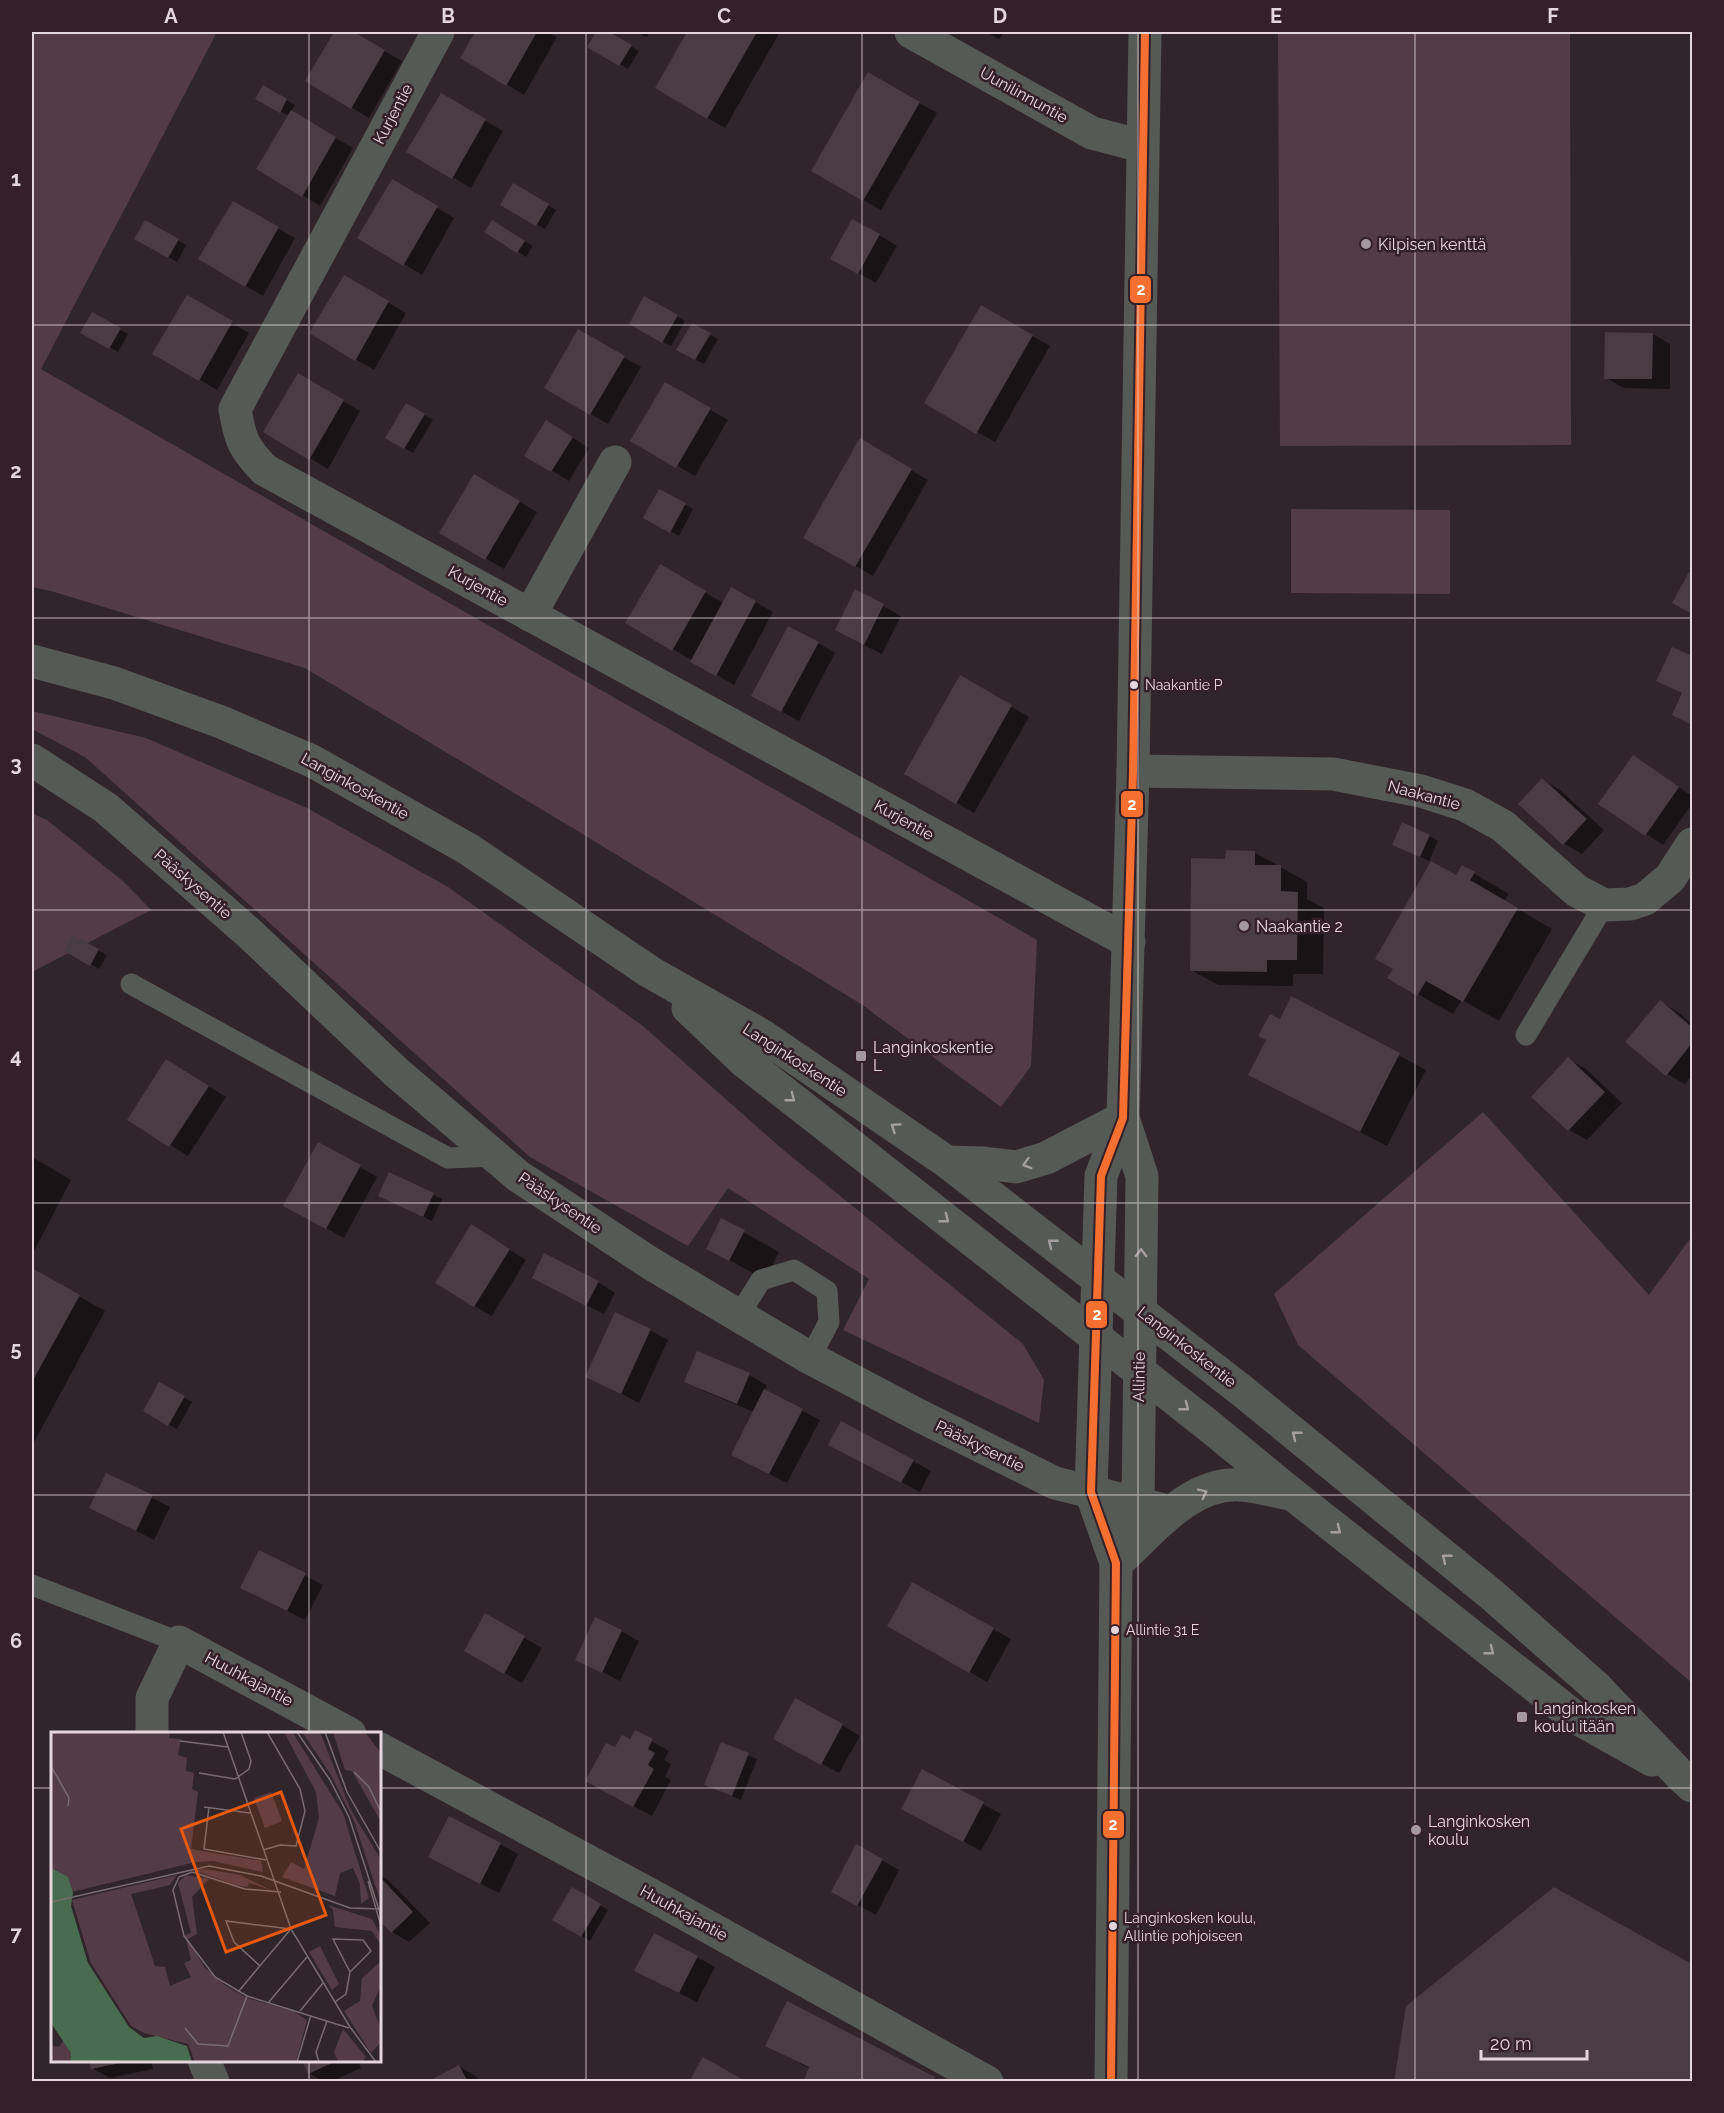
<svg xmlns="http://www.w3.org/2000/svg" width="1724" height="2113" font-family="Raleway,sans-serif">
	<style>
		.green { fill: #543c47 }
		.shadow { fill: #0007 }
		.building { fill: #493c42 }
		.lines { fill: none; stroke-linecap: round; stroke-linejoin: round }
		.service { stroke: #565a56; stroke-width: 21 }
		.minor { stroke: #565a56; stroke-width: 33 }
		.tertiary { stroke: #565a56; stroke-width: 33 }
		.bus-1-casing { stroke: #35202a; stroke-width: 12 }
		.bus-1 { stroke: #f46f30; stroke-width: 8 }
		.oneway { stroke: #a49ea0 }
		.grid { fill: none; stroke: #e4d6dc; stroke-width: 1.5; stroke-opacity: 0.55 }
		.poi-dot { fill: #a5989e; stroke: #35202a; stroke-width: 2 }
		.bus-dot { fill: #e4d6dc; stroke: #35202a; stroke-width: 2 }
		.labels { text-anchor: middle; dominant-baseline: central; stroke-width: 5; stroke-linejoin: round; paint-order: stroke }
		.bus-label { font-size: 14px; fill: #e4d6dc; stroke: #35202a; text-anchor: start }
		.street-label { font-size: 16px; fill: #e4d6dc; stroke: #35202a }
		.poi-label { font-size: 16px; fill: #e4d6dc; stroke: #35202a; text-anchor: start }
		.inset-road { fill: none; stroke: #786c71; stroke-width: 1.5 }
		.view { fill: #e8590c; fill-opacity: 0.15; stroke: #e8590c; stroke-width: 3 }
		.inset-edge { fill: none; stroke: #e4d6dc; stroke-width: 3 }
		.line-badge { stroke: #35202a; stroke-width: 2 }
		.badge-label { font-size: 16px; text-anchor: middle; font-weight: bold; fill: #fff }
		.neatline { fill: none; stroke: #e4d6dc; stroke-width: 2 }
		.grid-label { font-size: 20px; text-anchor: middle; font-weight: bold; fill: #e4d6dc }
	</style>
	<rect width="100%" height="100%" fill="#30252a"/>
	<!-- green -->
	<g class="green">
		<polygon points="32,32 217,32 41,369 1037,940 1031,1066 1001,1107 861,1004 576,830 305,668 51,591 32,587"/>
		<polygon points="1278,32 1570,32 1571,445 1280,446"/>
		<polygon points="1291,509 1450,510 1450,594 1291,593"/>
		<polygon points="32,711 146,738 307,808 448,887 643,1026 781,1148 1023,1344 1044,1380 1039,1423 843,1330 869,1279 728,1188 688,1246 530,1157 85,757 32,729"/>
		<polygon points="32,813 47,820 124,882 151,910 32,972"/>
		<polygon points="1483,1112 1649,1295 1692,1236 1692,1683 1298,1345 1274,1294"/>
	</g>
	<!-- shadow -->
	<g class="shadow">
		<polygon points="336,32 351,32 402,61 369,118 307,81"/>
		<polygon points="477,32 547,32 557,37 524,95 462,57"/>
		<polygon points="598,32 607,32 639,51 628,69 589,46"/>
		<polygon points="635,32 649,32 647,37"/>
		<polygon points="689,32 780,32 725,128 657,88"/>
		<polygon points="985,32 1004,32 999,39"/>
		<polygon points="868,74 937,113 881,210 813,171"/>
		<polygon points="264,87 295,105 291,112 353,148 320,206 258,168 289,116 257,99"/>
		<polygon points="441,95 503,131 471,188 408,151"/>
		<polygon points="393,181 454,218 422,275 359,237"/>
		<polygon points="513,185 556,210 545,229 502,204"/>
		<polygon points="233,203 295,238 263,296 200,259"/>
		<polygon points="145,222 186,245 177,262 136,239"/>
		<polygon points="493,222 533,246 526,257 518,252"/>
		<polygon points="879,235 897,246 876,283 849,268"/>
		<polygon points="344,277 406,313 374,370 311,333"/>
		<polygon points="187,297 249,333 217,390 154,353"/>
		<polygon points="645,298 685,321 671,346 631,324"/>
		<polygon points="981,307 1050,346 995,442 926,403"/>
		<polygon points="92,314 128,334 118,352 82,333"/>
		<polygon points="692,325 718,339 704,364 678,350"/>
		<polygon points="579,331 641,367 608,424 546,388"/>
		<polygon points="1653,334 1670,344 1670,389 1624,388 1606,378"/>
		<polygon points="299,375 360,411 328,469 265,431"/>
		<polygon points="666,384 728,420 695,476 632,440"/>
		<polygon points="407,405 433,420 413,453 387,437"/>
		<polygon points="564,432 589,448 569,481 526,455"/>
		<polygon points="860,441 928,480 873,576 805,537"/>
		<polygon points="475,476 537,512 504,569 441,533"/>
		<polygon points="659,491 693,509 679,536 645,517"/>
		<polygon points="661,567 725,604 732,589 773,612 734,685 627,622"/>
		<polygon points="1690,574 1692,575 1692,613 1674,603"/>
		<polygon points="856,591 901,616 882,654 854,640"/>
		<polygon points="818,643 835,653 799,721 771,706"/>
		<polygon points="1673,648 1692,658 1692,725 1674,715 1683,694 1658,680"/>
		<polygon points="961,677 1029,717 974,813 906,773"/>
		<polygon points="1634,757 1692,796 1692,804 1663,845 1601,804"/>
		<polygon points="1543,780 1560,790 1604,830 1582,854 1564,844 1520,804"/>
		<polygon points="1430,836 1438,841 1429,861 1394,845"/>
		<polygon points="1254,852 1307,882 1307,899 1324,908 1323,974 1293,974 1293,986 1218,985 1191,970 1227,860"/>
		<polygon points="1463,867 1509,894 1504,901 1552,929 1499,1021 1462,1000 1453,1014 1389,978"/>
		<polygon points="73,937 107,955 99,969 66,950"/>
		<polygon points="1292,998 1426,1070 1387,1146 1277,1089 1280,1021"/>
		<polygon points="1660,1002 1678,1012 1692,1024 1692,1075 1685,1084 1667,1074"/>
		<polygon points="1568,1059 1586,1069 1622,1103 1587,1140 1569,1130 1533,1097"/>
		<polygon points="184,1071 226,1097 188,1156 129,1119"/>
		<polygon points="32,1157 71,1180 33,1253 32,1252"/>
		<polygon points="360,1167 377,1177 344,1238 303,1215"/>
		<polygon points="390,1174 442,1199 432,1221 388,1200"/>
		<polygon points="722,1220 779,1252 765,1280 708,1248"/>
		<polygon points="489,1237 526,1260 492,1316 474,1306"/>
		<polygon points="32,1270 105,1311 32,1446"/>
		<polygon points="598,1282 615,1293 604,1314 551,1288"/>
		<polygon points="650,1330 668,1340 639,1403 587,1376"/>
		<polygon points="698,1353 749,1375 767,1385 764,1391 820,1420 787,1483 750,1464 754,1412 704,1391 686,1381"/>
		<polygon points="160,1384 192,1402 177,1429 145,1411"/>
		<polygon points="848,1454 913,1461 931,1471 920,1492"/>
		<polygon points="107,1475 170,1507 154,1540 91,1508"/>
		<polygon points="259,1552 323,1585 305,1620 260,1597"/>
		<polygon points="912,1584 1011,1639 987,1682 889,1625"/>
		<polygon points="485,1615 542,1648 522,1683 466,1650"/>
		<polygon points="621,1631 639,1641 620,1681 577,1659"/>
		<polygon points="842,1725 860,1736 839,1773 793,1748"/>
		<polygon points="635,1732 669,1751 664,1760 671,1764 665,1777 671,1780 652,1816 605,1791 616,1749 630,1741"/>
		<polygon points="722,1744 757,1759 741,1800 706,1785"/>
		<polygon points="922,1771 1001,1814 981,1851 920,1818"/>
		<polygon points="450,1818 518,1854 499,1893 448,1867"/>
		<polygon points="857,1846 899,1870 876,1915 850,1901"/>
		<polygon points="380,1875 388,1880 430,1923 409,1942 392,1932 380,1919"/>
		<polygon points="572,1889 608,1910 590,1941 554,1920"/>
		<polygon points="1554,1889 1692,1965 1692,2082 1396,2082"/>
		<polygon points="697,1957 715,1967 697,2002 653,1980"/>
		<polygon points="788,2003 939,2082 805,2082 810,2069 767,2045"/>
		<polygon points="90,2060 151,2060 153,2069 110,2078 92,2068"/>
		<polygon points="304,2060 358,2060 361,2068 330,2082 324,2082 309,2073"/>
		<polygon points="459,2066 477,2077 479,2082 430,2082"/>
	</g>
	<!-- building -->
	<g class="building">
		<polygon points="334,32 354,32 385,50 351,109 305,81"/>
		<polygon points="475,32 537,32 506,86 460,58"/>
		<polygon points="596,32 609,32 632,45 619,66 587,47"/>
		<polygon points="687,32 757,32 707,119 655,88"/>
		<polygon points="868,72 920,102 863,201 811,171"/>
		<polygon points="263,85 287,99 280,113 255,99"/>
		<polygon points="441,93 486,119 452,179 406,152"/>
		<polygon points="291,110 336,137 302,197 256,169"/>
		<polygon points="392,179 438,206 403,266 357,238"/>
		<polygon points="513,183 549,204 536,226 500,205"/>
		<polygon points="233,201 279,227 245,287 198,259"/>
		<polygon points="852,219 880,234 858,274 830,259"/>
		<polygon points="145,220 179,239 168,258 134,239"/>
		<polygon points="492,220 525,241 517,253 484,232"/>
		<polygon points="344,275 389,301 355,361 309,333"/>
		<polygon points="187,295 233,321 199,381 152,354"/>
		<polygon points="644,296 678,315 662,343 629,324"/>
		<polygon points="981,305 1033,335 976,434 924,403"/>
		<polygon points="92,312 121,328 109,349 80,333"/>
		<polygon points="692,323 711,333 695,360 676,350"/>
		<polygon points="578,329 625,356 590,415 544,388"/>
		<polygon points="1605,332 1653,333 1652,379 1604,379"/>
		<polygon points="298,373 344,400 309,460 263,432"/>
		<polygon points="665,382 711,408 676,468 630,441"/>
		<polygon points="406,403 425,414 404,449 385,438"/>
		<polygon points="546,420 573,437 551,472 524,456"/>
		<polygon points="860,438 912,469 855,567 803,538"/>
		<polygon points="474,474 520,501 485,560 439,533"/>
		<polygon points="659,489 686,503 670,533 643,518"/>
		<polygon points="660,564 706,591 672,651 625,623"/>
		<polygon points="1689,572 1692,573 1692,614 1672,603"/>
		<polygon points="731,587 756,601 716,676 690,662"/>
		<polygon points="855,589 884,604 864,645 835,630"/>
		<polygon points="788,626 819,642 781,712 751,696"/>
		<polygon points="1672,647 1692,656 1692,725 1672,715 1682,693 1656,681"/>
		<polygon points="960,675 1012,705 956,804 904,774"/>
		<polygon points="1633,755 1679,787 1645,836 1598,804"/>
		<polygon points="1542,778 1587,819 1563,845 1518,804"/>
		<polygon points="1402,822 1430,835 1420,857 1392,845"/>
		<polygon points="1226,850 1255,851 1255,865 1281,865 1281,891 1298,892 1297,960 1267,960 1267,972 1190,971 1191,858 1225,859"/>
		<polygon points="1431,861 1456,875 1462,865 1475,872 1470,880 1518,908 1463,1002 1426,981 1417,996 1387,978 1393,969 1375,959"/>
		<polygon points="72,935 99,949 90,966 64,951"/>
		<polygon points="1291,996 1400,1053 1360,1132 1248,1075 1266,1040 1258,1036 1270,1014 1280,1019"/>
		<polygon points="1660,1000 1692,1027 1692,1043 1666,1076 1625,1042"/>
		<polygon points="1568,1057 1605,1092 1568,1131 1531,1097"/>
		<polygon points="166,1059 209,1086 169,1147 127,1120"/>
		<polygon points="318,1142 361,1165 326,1229 283,1206"/>
		<polygon points="389,1172 434,1193 423,1217 378,1196"/>
		<polygon points="721,1218 745,1230 729,1261 706,1249"/>
		<polygon points="471,1224 510,1249 474,1307 435,1283"/>
		<polygon points="544,1253 599,1281 586,1306 532,1278"/>
		<polygon points="32,1268 80,1295 32,1382"/>
		<polygon points="615,1312 651,1329 621,1394 585,1377"/>
		<polygon points="697,1351 750,1373 737,1404 684,1382"/>
		<polygon points="159,1382 185,1396 168,1426 143,1411"/>
		<polygon points="764,1389 803,1409 769,1474 731,1455"/>
		<polygon points="841,1421 914,1460 901,1483 828,1445"/>
		<polygon points="106,1473 153,1495 136,1531 89,1508"/>
		<polygon points="259,1550 306,1573 287,1611 240,1588"/>
		<polygon points="912,1582 994,1628 969,1673 887,1626"/>
		<polygon points="485,1613 525,1636 504,1674 464,1651"/>
		<polygon points="595,1617 622,1630 602,1673 575,1660"/>
		<polygon points="795,1698 843,1724 821,1765 773,1739"/>
		<polygon points="635,1730 653,1739 648,1749 655,1753 648,1765 654,1769 633,1807 585,1781 606,1743 615,1747 622,1735 630,1739"/>
		<polygon points="721,1742 749,1753 732,1796 704,1785"/>
		<polygon points="922,1769 984,1802 963,1842 901,1809"/>
		<polygon points="449,1816 501,1843 480,1884 428,1857"/>
		<polygon points="856,1844 883,1859 857,1906 831,1892"/>
		<polygon points="380,1877 413,1912 391,1933 380,1921"/>
		<polygon points="572,1887 601,1904 581,1937 552,1920"/>
		<polygon points="1554,1887 1692,1964 1692,2082 1394,2082 1406,2006"/>
		<polygon points="654,1933 698,1956 679,1993 634,1971"/>
		<polygon points="787,2001 935,2077 933,2082 803,2082 809,2067 765,2046"/>
		<polygon points="703,2057 747,2082 689,2082"/>
		<polygon points="89,2060 125,2060 125,2062 91,2069"/>
		<polygon points="302,2060 339,2060 308,2074"/>
		<polygon points="459,2065 468,2082 427,2082"/>
	</g>
	<g class="lines">
		<!-- service -->
		<g class="service">
			<polyline points="131,984 448,1158 496,1156"/>
			<polyline points="1526,1035 1604,905"/>
			<polyline points="739,1315 761,1280 794,1270 827,1291 829,1322 810,1358"/>
			<polyline points="32,1585 179,1642"/>
		</g>
		<!-- minor -->
		<g class="minor">
			<path d="M438,32L235,409C240,439 243,448 265,470L1129,942"/>
			<polyline points="911,32 1092,133 1142,146"/>
			<polyline points="530,615 615,462"/>
			<polyline points="32,760 106,808 249,933 396,1072 518,1176 650,1263 810,1358 920,1416 1055,1483 1164,1510"/>
			<polyline points="1133,771 1333,774 1421,791 1465,805 1503,826 1577,891 1604,905 1630,904 1645,899 1670,878 1692,844"/>
			<polyline points="152,1734 152,1698 179,1642 350,1734"/>
			<polyline points="380,1749 662,1901 987,2082"/>
			<polyline points="204,2060 213,2082"/>
		</g>
		<!-- tertiary -->
		<g class="tertiary">
			<polyline points="32,661 114,683 221,722 312,761 468,849 650,972 763,1036 947,1162 1241,1390 1492,1595 1594,1685 1682,1777 1692,1786"/>
			<polyline points="688,1008 745,1062 1209,1426 1292,1494 1572,1715 1652,1760"/>
			<polyline points="947,1162 984,1163 1016,1167 1046,1158 1123,1118"/>
			<path d="M1120,1560C1153,1530 1190,1482 1240,1485C1257,1486 1274,1491 1291,1494"/>
			<polyline points="1116,1563 1138,1503 1142,1176 1123,1118"/>
			<polyline points="1111,2082 1116,1563 1091,1492 1101,1176 1123,1118 1133,771 1145,32"/>
		</g>
		<defs>
			<polyline id="bus-1" points="1111,2082 1116,1563 1091,1492 1101,1176 1123,1118 1133,771 1145,32"/>
		</defs>
		<!-- bus-1 casing -->
		<use href="#bus-1" class="bus-1-casing"/>
		<!-- bus-1 -->
		<use href="#bus-1" class="bus-1"/>
	</g>
	<!-- one-way arrows -->
	<defs><path id="oneway-chevron" d="M-2-3.5L2.5 0L-2 3.5" fill="none" stroke-width="1.6" stroke-linecap="round" stroke-linejoin="round" transform="scale(1.5)"/></defs>
	<g class="oneway">
		<use href="#oneway-chevron" transform="translate(791 1098) rotate(38)"/>
		<use href="#oneway-chevron" transform="translate(895 1127) rotate(-146)"/>
		<use href="#oneway-chevron" transform="translate(1027 1164) rotate(164)"/>
		<use href="#oneway-chevron" transform="translate(945 1219) rotate(38)"/>
		<use href="#oneway-chevron" transform="translate(1052 1243) rotate(-142)"/>
		<use href="#oneway-chevron" transform="translate(1141 1253) rotate(-89)"/>
		<use href="#oneway-chevron" transform="translate(1185 1407) rotate(38)"/>
		<use href="#oneway-chevron" transform="translate(1296 1435) rotate(-141)"/>
		<use href="#oneway-chevron" transform="translate(1203 1493) rotate(-26)"/>
		<use href="#oneway-chevron" transform="translate(1337 1530) rotate(38)"/>
		<use href="#oneway-chevron" transform="translate(1446 1558) rotate(-141)"/>
		<use href="#oneway-chevron" transform="translate(1490 1651) rotate(38)"/>
	</g>
	<!-- grid -->
	<path class="grid" d="M309,32V1734M586,32V2082M862,32V2082M1138,32V2082M1415,32V2082M32,325H1692M32,618H1692M32,910H1692M32,1203H1692M32,1495H1692M32,1788H52M380,1788H1692M309,2060V2082"/>
	<!-- markers -->
	<g class="poi-dot">
		<circle cx="1366" cy="244" r="6"/>
		<circle cx="1244" cy="926" r="6"/>
		<rect x="855" y="1050" width="12" height="12" rx="3"/>
		<rect x="1516" y="1711" width="12" height="12" rx="3"/>
		<circle cx="1416" cy="1830" r="6"/>
	</g>
	<g class="bus-dot">
		<circle cx="1134" cy="685" r="5"/>
		<circle cx="1115" cy="1630" r="5"/>
		<circle cx="1113" cy="1926" r="5"/>
	</g>
	<g class="labels">
		<!-- bus labels -->
		<g class="bus-label">
			<text x="1145" y="685">Naakantie P</text>
			<text x="1126" y="1630">Allintie 31 E</text>
			<text x="1124" y="1918">Langinkosken koulu,<tspan x="1124" dy="18">Allintie pohjoiseen</tspan></text>
		</g>
		<!-- street labels -->
		<g class="street-label">
			<text transform="translate(1024 95) rotate(29)">Uunilinnuntie</text>
			<text transform="translate(393 114) rotate(-62)">Kurjentie</text>
			<text transform="translate(478 586) rotate(29)">Kurjentie</text>
			<text transform="translate(355 786) rotate(29)">Langinkoskentie</text>
			<text transform="translate(1424 795) rotate(15)">Naakantie</text>
			<text transform="translate(904 820) rotate(29)">Kurjentie</text>
			<text transform="translate(193 884) rotate(41)">Pääskysentie</text>
			<text transform="translate(795 1060) rotate(33)">Langinkoskentie</text>
			<text transform="translate(560 1203) rotate(34)">Pääskysentie</text>
			<text transform="translate(1187 1347) rotate(38)">Langinkoskentie</text>
			<text transform="translate(1139 1377) rotate(-89)">Allintie</text>
			<text transform="translate(980 1446) rotate(26)">Pääskysentie</text>
			<text transform="translate(249 1679) rotate(28)">Huuhkajantie</text>
			<text transform="translate(684 1913) rotate(29)">Huuhkajantie</text>
		</g>
		<!-- poi labels -->
		<g class="poi-label">
			<text x="1378" y="244">Kilpisen kenttä</text>
			<text x="1256" y="926">Naakantie 2</text>
			<text x="873" y="1047">Langinkoskentie<tspan x="873" dy="18">L</tspan></text>
			<text x="1534" y="1708">Langinkosken<tspan x="1534" dy="18">koulu itään</tspan></text>
			<text x="1428" y="1821">Langinkosken<tspan x="1428" dy="18">koulu</tspan></text>
		</g>
	</g>
	<!-- overview -->
	<g transform="translate(51 1732)">
		<rect width="330" height="330" fill="#30252a"/>
		<path d="M0,0H119L118,6L130,7L127,23L136,26L135,39L143,41L141,57L147,60L140,117L210,129L212,140L162,129L145,130L0,165ZM233,0L242,1L292,81L318,166L310,172L309,152L302,136L289,141L284,164L231,145L240,130L253,137L268,86L265,60ZM251,0H269L300,78L330,128V171L303,89L280,43ZM282,0H314L330,21V90L301,39L294,38ZM220,60L231,89L214,96L203,66ZM154,137L189,143L220,158L198,151L196,155L185,153L142,138ZM126,143L119,153L80,162L104,234L114,235L119,254L140,245L133,231L140,228L134,203L140,201L127,151L135,143L158,147L141,165L146,202L137,207L153,235L175,254L196,266L242,279L256,288L245,330H144L137,312L93,301L80,294L40,231L21,168ZM277,173L321,187L330,204V254L321,274L330,297V310L320,321L293,279L309,269L311,246L329,230V212L321,199L284,195L282,178ZM269,214L288,252L281,258L258,220ZM292,297L315,325L311,330H287L283,320ZM12,309L20,321L19,330H0V313L8,315Z" fill="#543c47"/>
		<path d="M0,136L17,145L22,161L20,174L37,231L78,295L93,306L106,304L136,314L141,330H19L20,321L0,291Z" fill="#496b4f"/>
		<path class="inset-road" d="M172,0L240,197L299,295L325,330M246,0L279,48L298,85L330,184M274,0L296,60L330,120M129,9L177,15M0,34L18,66L17,74M303,40L318,55L330,80M148,41L184,47L198,37L200,29L190,0M153,75L199,81M158,75L153,117L215,128M212,118L229,113L245,114L254,79L249,57L216,0M317,149L330,194M230,160L194,157L141,140L128,145L122,158L133,204L164,245L196,264L298,296M0,170L158,134L210,144L299,176L330,177M209,234L183,210L175,189L240,197M187,260L239,198M284,270L295,262L299,240L282,207L312,208L320,219L299,240M217,271L256,225M249,279L272,251M134,296L147,312L177,314L196,264M246,330L260,283M268,330L265,320L276,289"/>
		<path class="view" d="M230,60L275,183L175,220L130,97Z"/>
		<rect width="330" height="330" class="inset-edge"/>
	</g>
	<g class="line-badge">
		<rect x="1129" y="275" width="23" height="29" rx="6" fill="#f46f30"/>
		<rect x="1120" y="790" width="24" height="28" rx="6" fill="#f46f30"/>
		<rect x="1085" y="1300" width="23" height="29" rx="6" fill="#f46f30"/>
		<rect x="1102" y="1810" width="23" height="29" rx="6" fill="#f46f30"/>
	</g>
	<g class="badge-label">
		<text x="1141" y="295">2</text>
		<text x="1132" y="810">2</text>
		<text x="1097" y="1320">2</text>
		<text x="1113" y="1830">2</text>
	</g>
	<!-- border -->
	<rect width="1724" height="2113" fill="none" stroke="#35202a" stroke-width="66"/>
	<!-- scale -->
	<path d="M1481 2050v9h106v-9" fill="none" stroke="#e4d6dc" stroke-width="3"/>
	<text x="1490" y="2050" font-size="18" fill="#e4d6dc" stroke="#35202a" stroke-width="4.5" paint-order="stroke">20 m</text>
	<rect x="33" y="33" width="1658" height="2047" class="neatline"/>
	<g class="grid-label">
		<text x="171" y="23">A</text>
		<text x="448" y="23">B</text>
		<text x="724" y="23">C</text>
		<text x="1000" y="23">D</text>
		<text x="1276" y="23">E</text>
		<text x="1553" y="23">F</text>
		<text x="16" y="186">1</text>
		<text x="16" y="478">2</text>
		<text x="16" y="771">3</text>
		<text x="16" y="1063">4</text>
		<text x="16" y="1356">5</text>
		<text x="16" y="1648">6</text>
		<text x="16" y="1941">7</text>
	</g>
</svg>
